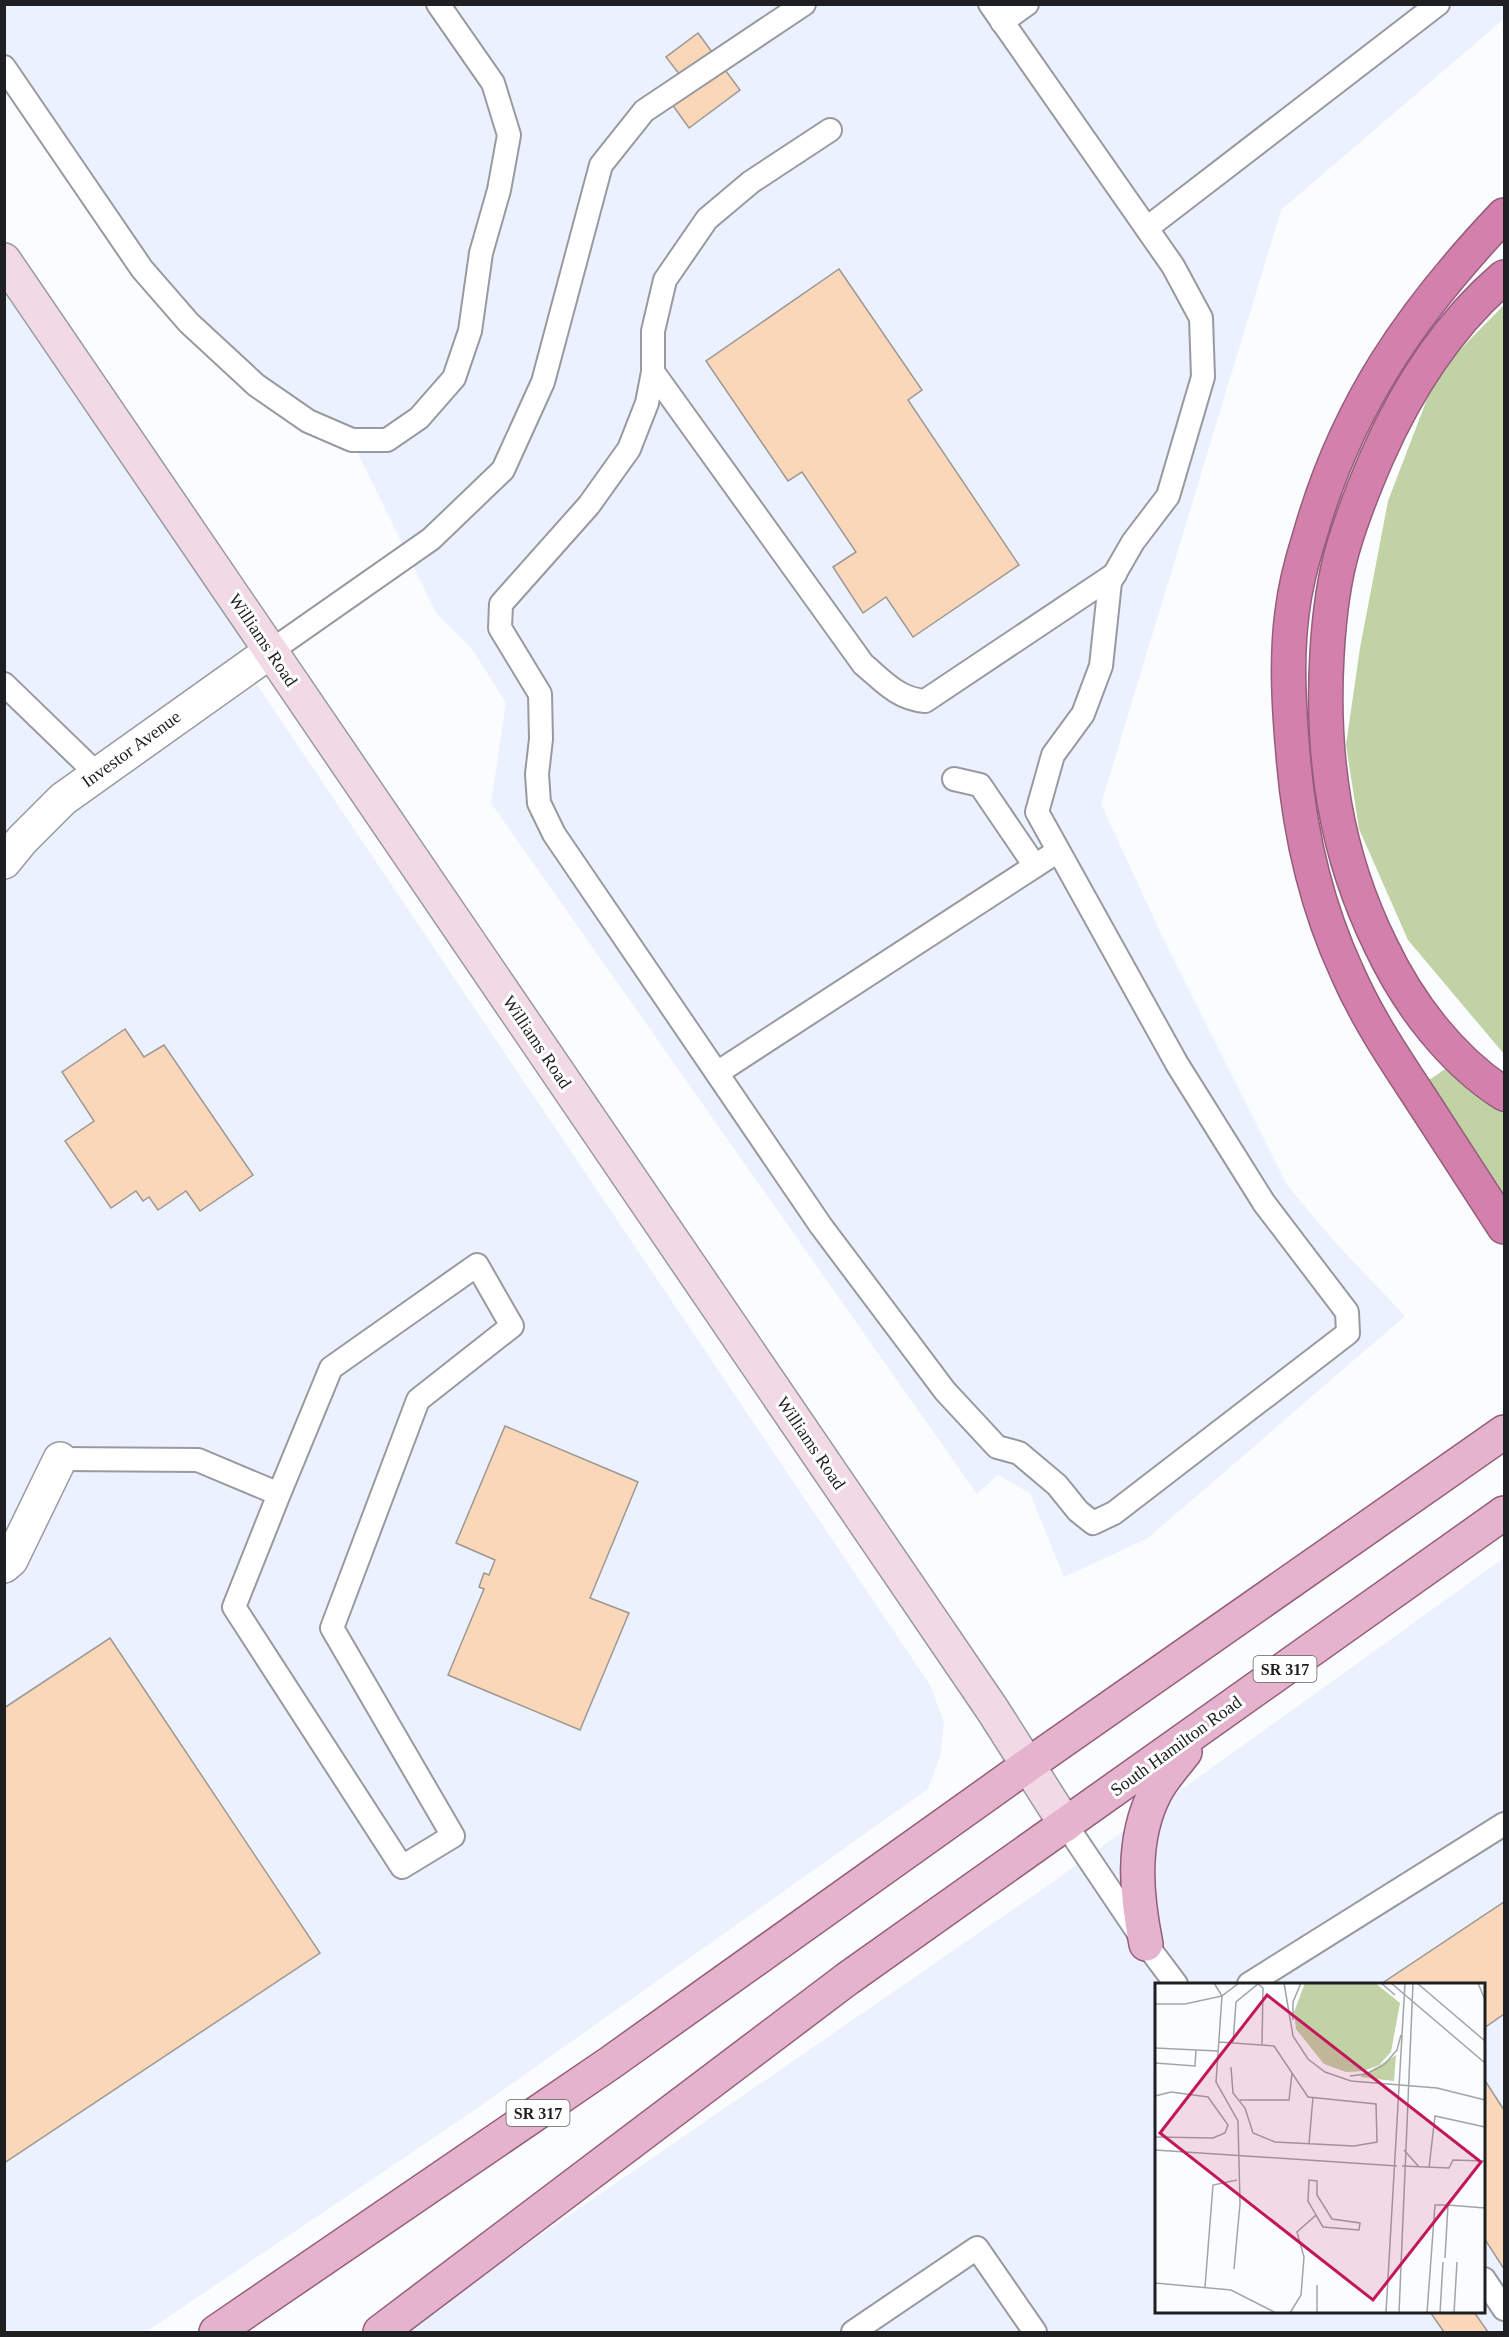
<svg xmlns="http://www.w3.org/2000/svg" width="1509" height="2337" font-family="'Times New Roman',serif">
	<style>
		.built { fill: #ebf1fe; fill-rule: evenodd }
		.green { fill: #c1d2a4 }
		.building { fill: #fad7b8; stroke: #9d9894; stroke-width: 1.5 }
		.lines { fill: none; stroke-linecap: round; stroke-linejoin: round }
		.service-casing { stroke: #989aa0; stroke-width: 26 }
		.minor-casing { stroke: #989aa0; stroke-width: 36 }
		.secondary-casing { stroke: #989aa0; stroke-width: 36 }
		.primary-casing { stroke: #945e7b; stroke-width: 36 }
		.motorway-casing { stroke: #945e7b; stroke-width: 36 }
		.service { stroke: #fff; stroke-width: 22 }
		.minor { stroke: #fff; stroke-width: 33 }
		.secondary { stroke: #f2d9e6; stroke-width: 33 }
		.primary { stroke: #e5b3cd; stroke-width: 33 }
		.motorway { stroke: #d480ac; stroke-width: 33 }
		.labels { text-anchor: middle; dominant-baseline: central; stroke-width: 6; stroke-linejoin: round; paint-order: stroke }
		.shield { fill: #fff; stroke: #626264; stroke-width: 1.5 }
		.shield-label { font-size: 16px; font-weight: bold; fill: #1e1f21 }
		.street-label { font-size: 18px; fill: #1e1f21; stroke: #fff }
		.inset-road { fill: none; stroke: #a2a4a6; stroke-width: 1.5 }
		.view { fill: #c2185b; fill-opacity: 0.15; stroke: #c2185b; stroke-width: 3 }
		.inset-edge { fill: none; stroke: #1e1f21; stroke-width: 3 }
	</style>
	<rect width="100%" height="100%" fill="#fafcfe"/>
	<!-- built -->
	<g class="built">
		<polygon points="4,5 1504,5 1504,19 1281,210 1101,804 1163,938 1287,1185 1332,1239 1405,1316 1148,1538 1064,1577 1030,1493 998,1475 977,1494 491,803 506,703 472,649 436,613 352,441 189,323 5,67"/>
		<polygon points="4,259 271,651 249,673 930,1685 944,1722 941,1753 928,1789 479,2107 146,2332 5,2332"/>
		<path d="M1504,1558V2332H400L1050,1884ZM1156,1984H1484V2312H1156Z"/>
	</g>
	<!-- green -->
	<g class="green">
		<polygon points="1504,305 1504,1054 1408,940 1359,829 1346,745 1360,648 1388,501 1437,373"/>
		<polygon points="1447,1068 1504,1112 1504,1196 1426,1082"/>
	</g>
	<!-- building -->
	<g class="building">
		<polygon points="698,33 740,90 689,128 661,89 680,75 666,57"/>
		<polygon points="839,269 922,390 908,400 1019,565 913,637 886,597 863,613 833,567 856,552 802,472 788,481 706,361"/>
		<polygon points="125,1029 144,1057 164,1045 253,1175 200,1211 186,1191 158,1210 149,1197 143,1201 136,1191 111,1208 65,1141 94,1121 62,1072"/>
		<polygon points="505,1426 638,1482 590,1598 629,1613 580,1730 448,1675 484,1589 479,1587 484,1573 489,1575 495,1560 456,1543"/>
		<polygon points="110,1638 320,1953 4,2163 4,1708"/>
		<polygon points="1504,1902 1504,2014 1484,2028 1484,1984 1381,1984"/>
		<polygon points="1484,2079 1504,2110 1504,2269 1484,2238"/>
		<polygon points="1430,2312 1474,2312 1488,2332 1444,2332"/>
	</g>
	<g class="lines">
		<defs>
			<g id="service">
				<polyline points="1002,22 1027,4"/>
				<polyline points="4,67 142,269 189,323 256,385 308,421 352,440 387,440 419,418 454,378 470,331 481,253 499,190 509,135 493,83 438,4"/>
				<polyline points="830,130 751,182 707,219 665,280 653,331 653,372 647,403 629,449 589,505 501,604 500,628 540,694 541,739 537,774 539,803 554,834 821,1226 945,1391 997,1447 1019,1453 1057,1485 1078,1511 1093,1523 1114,1513 1348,1333 1347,1312 1264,1203 1177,1064 1037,812 1053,755 1083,714 1101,666 1110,582 1133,542 1168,496 1203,377 1201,318 1173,266 990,4"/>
				<polyline points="1147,228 1438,4"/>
				<path d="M653,372L863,664C883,681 898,699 925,701L1115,574"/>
				<polyline points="271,651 431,539 503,470 543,382 601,165 644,111 804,4"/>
				<polyline points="4,684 96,773"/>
				<polyline points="954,779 980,785 1035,866"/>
				<polyline points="717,1073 1058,851"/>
				<polyline points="60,1459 198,1460 279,1494 331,1368 477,1265 512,1326 418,1400 332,1628 453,1836 402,1867 234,1607 279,1494"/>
				<polyline points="1066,1825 1146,1944 1176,1984"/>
				<polyline points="1249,1984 1504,1824"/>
				<polyline points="1484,2279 1504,2309"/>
				<polyline points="853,2332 977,2248 1035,2332"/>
			</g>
			<g id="minor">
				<polyline points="4,862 22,840 63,799 271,651"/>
				<polyline points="4,1566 11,1560 60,1459"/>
			</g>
			<polyline id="secondary" points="4,260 992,1709 1066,1825"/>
			<g id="primary">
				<path d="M1146,1944C1136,1895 1131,1840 1155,1793C1162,1779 1175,1765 1185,1752"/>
				<polyline points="216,2332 610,2063 1028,1765 1504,1432"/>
				<polyline points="380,2332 847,1979 1504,1513"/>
			</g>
			<g id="motorway">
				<path d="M1504,215C1412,312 1347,405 1310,535C1302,560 1295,587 1292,613C1286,659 1289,708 1293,754C1299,830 1315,903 1347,972C1367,1018 1394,1058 1421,1099C1449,1142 1477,1185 1504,1227"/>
				<path d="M1504,277C1448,325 1407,389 1377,457C1364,487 1352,517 1343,548C1333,582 1329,619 1327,654C1321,757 1335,853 1381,946C1408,1003 1450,1059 1504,1094"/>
			</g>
		</defs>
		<!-- service casing -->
		<use href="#service" class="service-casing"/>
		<!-- minor casing -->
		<use href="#minor" class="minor-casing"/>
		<!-- secondary casing -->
		<use href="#secondary" class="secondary-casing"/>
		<!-- primary casing -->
		<use href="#primary" class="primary-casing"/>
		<!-- motorway casing -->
		<use href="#motorway" class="motorway-casing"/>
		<!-- service -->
		<use href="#service" class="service"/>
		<!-- minor -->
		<use href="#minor" class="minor"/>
		<!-- secondary -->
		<use href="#secondary" class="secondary"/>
		<!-- primary -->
		<use href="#primary" class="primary"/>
		<!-- motorway -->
		<use href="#motorway" class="motorway"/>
	</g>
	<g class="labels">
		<!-- shield labels -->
		<g class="shield">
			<rect x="1253.5" y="1656" width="63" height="26" rx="4.5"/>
			<rect x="506.5" y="2100" width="63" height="26" rx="4.5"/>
		</g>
		<g class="shield-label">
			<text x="1285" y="1669">SR 317</text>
			<text x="538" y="2113">SR 317</text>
		</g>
		<!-- street labels -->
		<g class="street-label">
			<text transform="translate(263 640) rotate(56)">Williams Road</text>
			<text transform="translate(131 749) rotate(-36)">Investor Avenue</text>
			<text transform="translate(537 1042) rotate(56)">Williams Road</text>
			<text transform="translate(811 1443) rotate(56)">Williams Road</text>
			<text transform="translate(1176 1746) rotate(-36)">South Hamilton Road</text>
		</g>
	</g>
	<!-- overview -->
	<g transform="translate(1155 1983)">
		<rect width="330" height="330" fill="#fafcfe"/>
		<path d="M150,0H220L245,20L236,69L224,82L209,88L191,89L169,81L141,46L139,29ZM241,72L239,98L205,94Z" fill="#c1d2a4"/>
		<path class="inset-road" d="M129,0L138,53L153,76L170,89L196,98L282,105L330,117M226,0L240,12M236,0L330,80M262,0L330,58M323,0L330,17M0,21H30L67,13L59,0M138,37V19L146,0M64,59L119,63L153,114L221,121L222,159L199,163L120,159L98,150L90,125L78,110L76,84M78,60L81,19L103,1L108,5L107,62M0,65L63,68M0,80L40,83L41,67M195,93L211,91L229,82L242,67L246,52M0,113L16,109L53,114L73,142L70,150L58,155L0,154M85,117H134L137,90M154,161L158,114M0,167L242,183M249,167L264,184M247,183L294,185L298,177L330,178M274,185L280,133L330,144M293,222L330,225M79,286L85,221L83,138L61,99L67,13L84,0M0,300L76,307L121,330M162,302V330M50,304L58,202L82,197M135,330L146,312L149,274L142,249L161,232L153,218L154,197L162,198V212L177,236L205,240L204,247L168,244L161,232M231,330L250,0M244,330L258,0M272,330L280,222H293L290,275M285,330L288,279M299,330L302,279"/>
		<path class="view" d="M112,12L326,179L218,317L5,150Z"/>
		<rect width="330" height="330" class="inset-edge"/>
	</g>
	<!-- border -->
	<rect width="1509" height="2337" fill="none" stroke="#1e1f21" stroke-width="12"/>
</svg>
